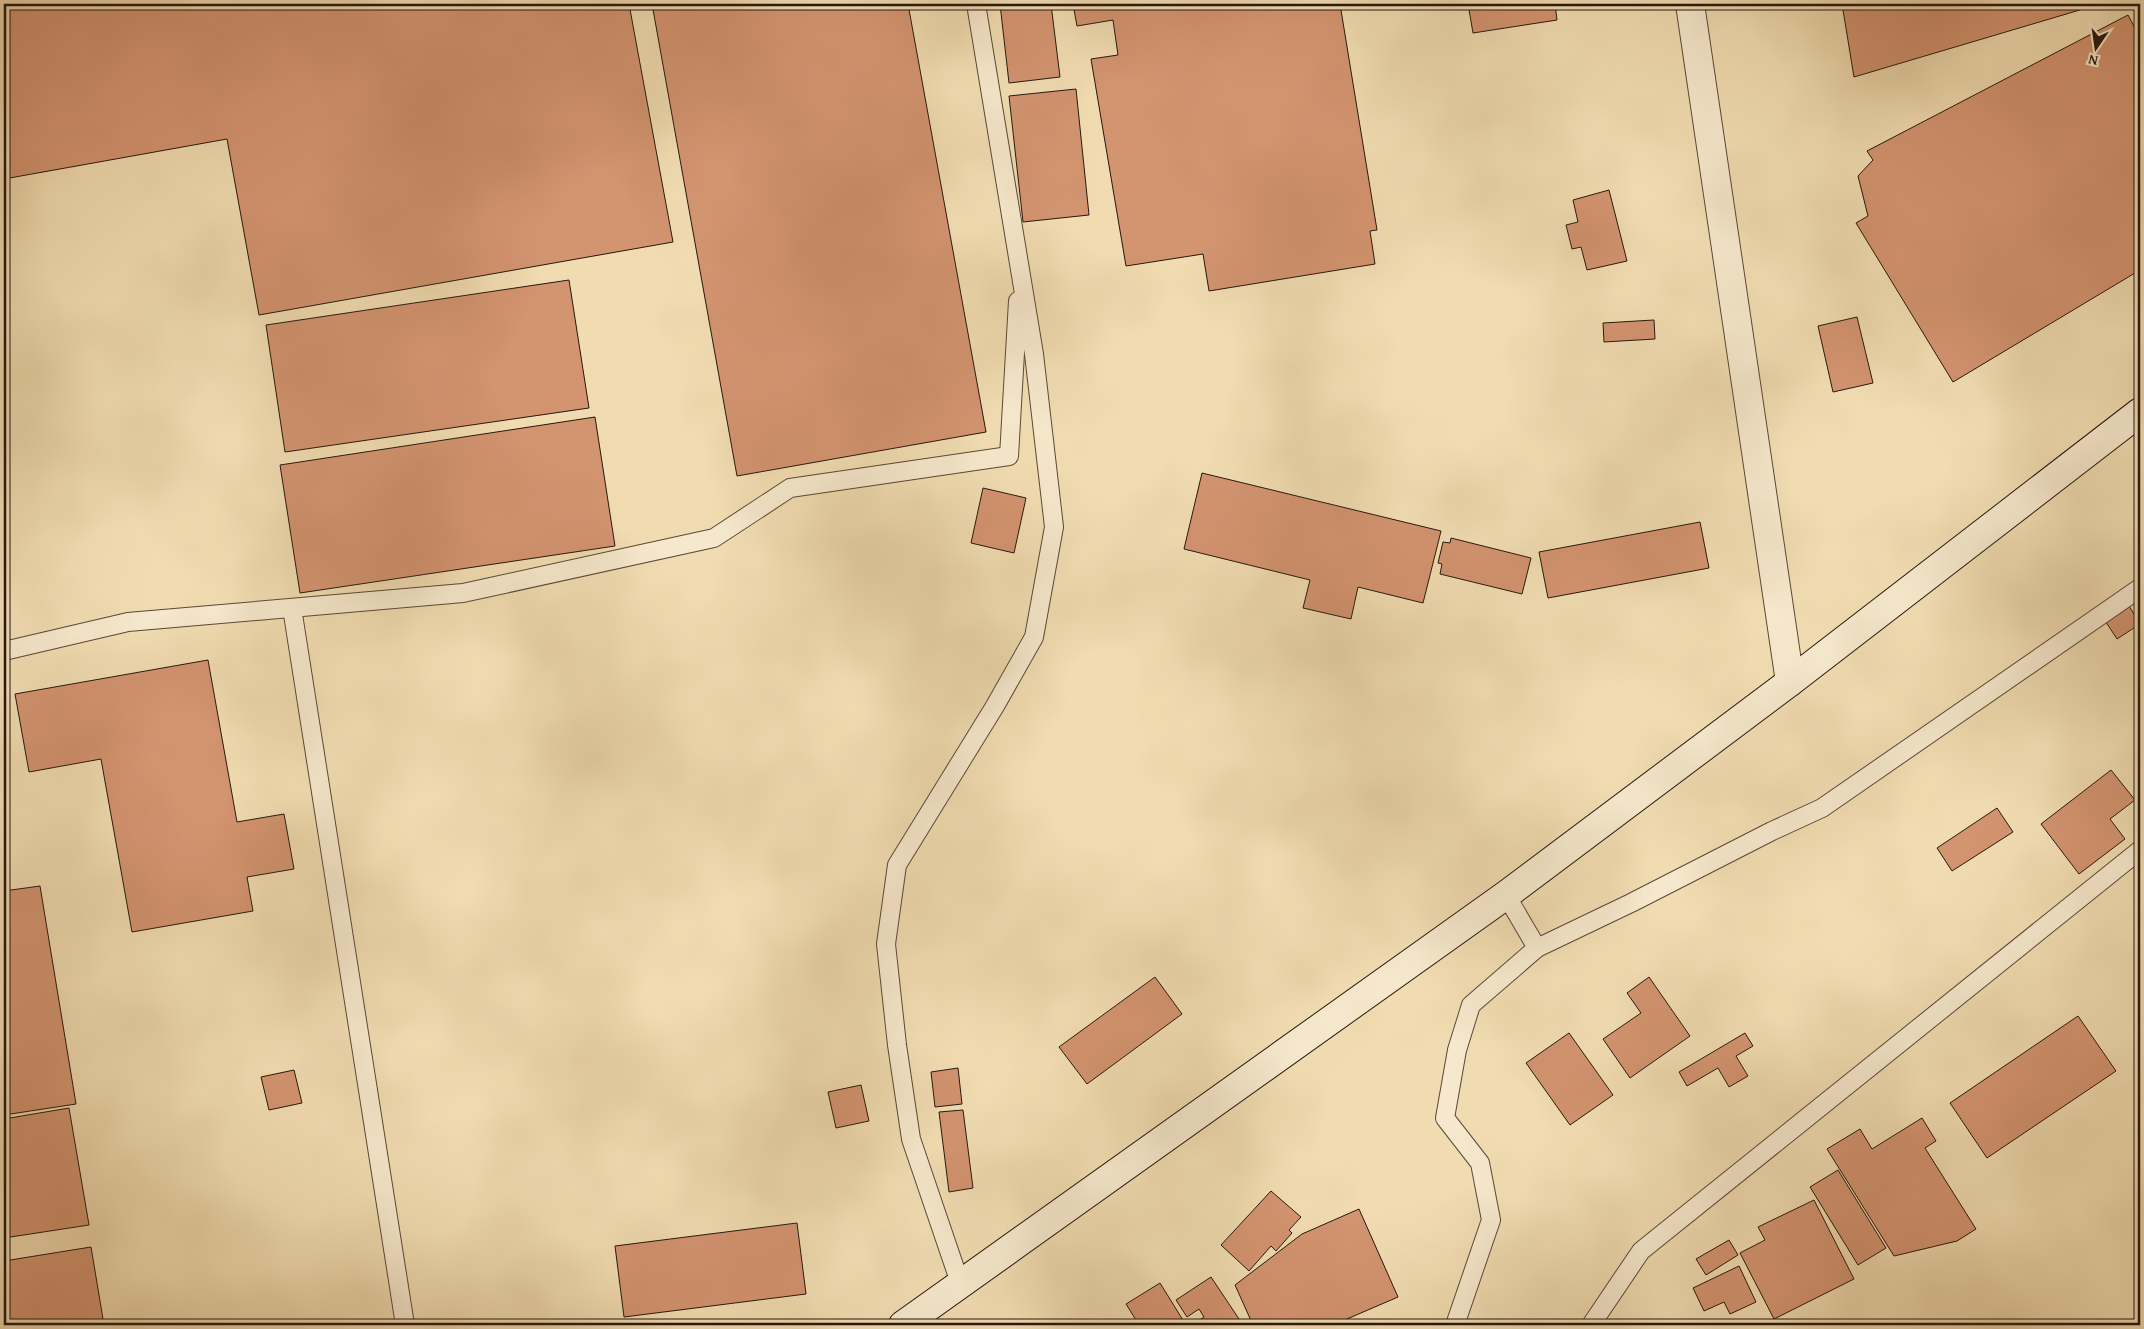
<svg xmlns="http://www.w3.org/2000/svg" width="2144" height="1329" font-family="'Gentium Book Plus',serif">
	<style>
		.building { fill: #d39470; stroke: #27170e }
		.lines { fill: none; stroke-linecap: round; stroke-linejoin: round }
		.lane-casing { stroke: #5a4837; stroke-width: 20 }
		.street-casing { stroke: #5a4837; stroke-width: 30 }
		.secondary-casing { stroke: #27170e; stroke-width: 30 }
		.lane { stroke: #f6e8cc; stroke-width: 18 }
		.street { stroke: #f6e8cc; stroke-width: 28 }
		.secondary { stroke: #f6e8cc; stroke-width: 28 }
	</style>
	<rect width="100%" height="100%" fill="#f1dcb1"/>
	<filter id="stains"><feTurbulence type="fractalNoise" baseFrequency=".004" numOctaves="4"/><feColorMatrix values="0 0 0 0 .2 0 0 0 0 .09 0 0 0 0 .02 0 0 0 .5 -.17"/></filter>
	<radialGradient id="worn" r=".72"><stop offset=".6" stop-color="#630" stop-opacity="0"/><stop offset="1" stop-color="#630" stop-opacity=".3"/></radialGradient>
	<!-- building -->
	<g class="building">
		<polygon points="4,4 629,4 673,242 259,315 227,139 4,179"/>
		<polygon points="652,4 908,4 986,432 737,476"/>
		<polygon points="1000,4 1051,4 1060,77 1009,83"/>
		<polygon points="1073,4 1340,4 1377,230 1370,231 1375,264 1209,291 1203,254 1126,266 1091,59 1118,55 1113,20 1077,26"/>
		<polygon points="1468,4 1555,4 1557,20 1473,33"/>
		<polygon points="1842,4 2100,4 1854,77"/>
		<polygon points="2128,15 2138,34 2140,33 2140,270 1953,382 1856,223 1868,216 1858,176 1873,160 1867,151"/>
		<polygon points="1076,89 1089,215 1023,222 1009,96"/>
		<polygon points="1609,190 1627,261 1587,270 1581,247 1572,249 1566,225 1578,222 1573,200"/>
		<polygon points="569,280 589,408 285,452 266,325"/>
		<polygon points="1857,317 1873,383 1833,392 1818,326"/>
		<polygon points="1654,320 1655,339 1604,342 1603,323"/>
		<polygon points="595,417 615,546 300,593 280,465"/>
		<polygon points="1202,473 1441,531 1423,603 1358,587 1351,619 1303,608 1310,580 1184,549"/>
		<polygon points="983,488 1026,498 1014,553 971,543"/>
		<polygon points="1700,522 1709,568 1548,598 1539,552"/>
		<polygon points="1451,538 1531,558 1522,594 1440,574 1442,564 1438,563 1443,542 1450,543"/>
		<polygon points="2126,601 2140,624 2117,639 2102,616"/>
		<polygon points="208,660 237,822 284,814 294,869 247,877 253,911 132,932 101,759 29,772 15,694"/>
		<polygon points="2111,770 2135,800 2110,819 2125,839 2079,874 2041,824"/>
		<polygon points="1997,808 2013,832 1952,871 1937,848"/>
		<polygon points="40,886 76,1104 4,1115 4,891"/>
		<polygon points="1155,977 1182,1014 1087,1084 1059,1047"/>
		<polygon points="1649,977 1690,1036 1630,1078 1603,1039 1641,1013 1627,993"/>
		<polygon points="2078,1016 2116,1071 1987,1158 1950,1103"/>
		<polygon points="1569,1033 1613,1095 1570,1125 1526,1063"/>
		<polygon points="1745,1033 1753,1046 1736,1056 1748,1076 1729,1087 1718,1068 1687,1086 1679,1072"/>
		<polygon points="958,1068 962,1104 935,1107 931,1072"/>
		<polygon points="294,1070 302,1103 269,1110 261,1077"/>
		<polygon points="861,1085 869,1121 836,1128 828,1092"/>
		<polygon points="69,1108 89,1225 4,1238 4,1119"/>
		<polygon points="963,1110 973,1188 949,1192 939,1112"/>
		<polygon points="1922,1118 1936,1141 1925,1148 1976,1229 1957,1241 1894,1256 1827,1149 1860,1129 1872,1149"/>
		<polygon points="1838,1170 1886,1248 1858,1265 1810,1187"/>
		<polygon points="1271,1191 1301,1217 1289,1230 1292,1233 1276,1251 1271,1246 1249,1271 1221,1245"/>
		<polygon points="1814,1200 1854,1279 1774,1319 1740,1253 1765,1240 1758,1227"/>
		<polygon points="1359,1209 1398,1297 1333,1325 1253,1325 1235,1285 1302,1234"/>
		<polygon points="797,1223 806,1294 624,1317 615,1246"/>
		<polygon points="1729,1240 1738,1255 1706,1275 1696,1259"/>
		<polygon points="91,1247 104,1325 8,1325 4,1301 4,1261"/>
		<polygon points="1739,1266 1756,1302 1730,1314 1724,1302 1704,1311 1693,1288"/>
		<polygon points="1211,1277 1243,1325 1192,1325 1204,1317 1199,1309 1187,1317 1176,1300"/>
		<polygon points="1160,1283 1186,1325 1139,1325 1126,1304"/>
	</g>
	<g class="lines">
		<defs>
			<g id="lane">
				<polyline points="292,608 405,1325"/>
				<polyline points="4,651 128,622 463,593 714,538 790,488 1009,456 1018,301"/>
				<polyline points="1506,895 1537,948"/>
				<polyline points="960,1283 911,1139 897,1045 886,944 897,865 995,706 1034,637 1054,527 1034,354 976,4"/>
				<polyline points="1455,1325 1491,1220 1480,1163 1445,1118 1457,1050 1471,1005 1537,948 1631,903 1772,831 1822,808 2140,588"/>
				<polyline points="1591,1325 1641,1251 2140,850"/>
			</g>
			<polyline id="street" points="1690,4 1790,682"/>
			<polyline id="secondary" points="903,1325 1506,895 1790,682 2140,412"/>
		</defs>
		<!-- lane casing -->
		<use href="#lane" class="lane-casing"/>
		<!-- street casing -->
		<use href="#street" class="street-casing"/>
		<!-- secondary casing -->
		<use href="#secondary" class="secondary-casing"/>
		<!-- lane -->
		<use href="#lane" class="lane"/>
		<!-- street -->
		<use href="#street" class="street"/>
		<!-- secondary -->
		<use href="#secondary" class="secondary"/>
	</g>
	<!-- margin -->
	<rect width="2144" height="1329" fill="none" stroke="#f1dcb1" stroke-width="20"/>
	<rect x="5" y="5" width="2134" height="1319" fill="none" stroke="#27170e" stroke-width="2.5"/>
	<rect x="10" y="10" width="2124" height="1309" fill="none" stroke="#27170e"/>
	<!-- north arrow -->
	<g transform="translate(2096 48) rotate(193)" stroke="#f6e8cc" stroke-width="4" paint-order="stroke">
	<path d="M0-4L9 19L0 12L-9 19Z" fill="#27170e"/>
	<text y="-8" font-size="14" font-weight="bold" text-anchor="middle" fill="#27170e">N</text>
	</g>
	<rect width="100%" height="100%" filter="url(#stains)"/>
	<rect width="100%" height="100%" fill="url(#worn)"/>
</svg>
